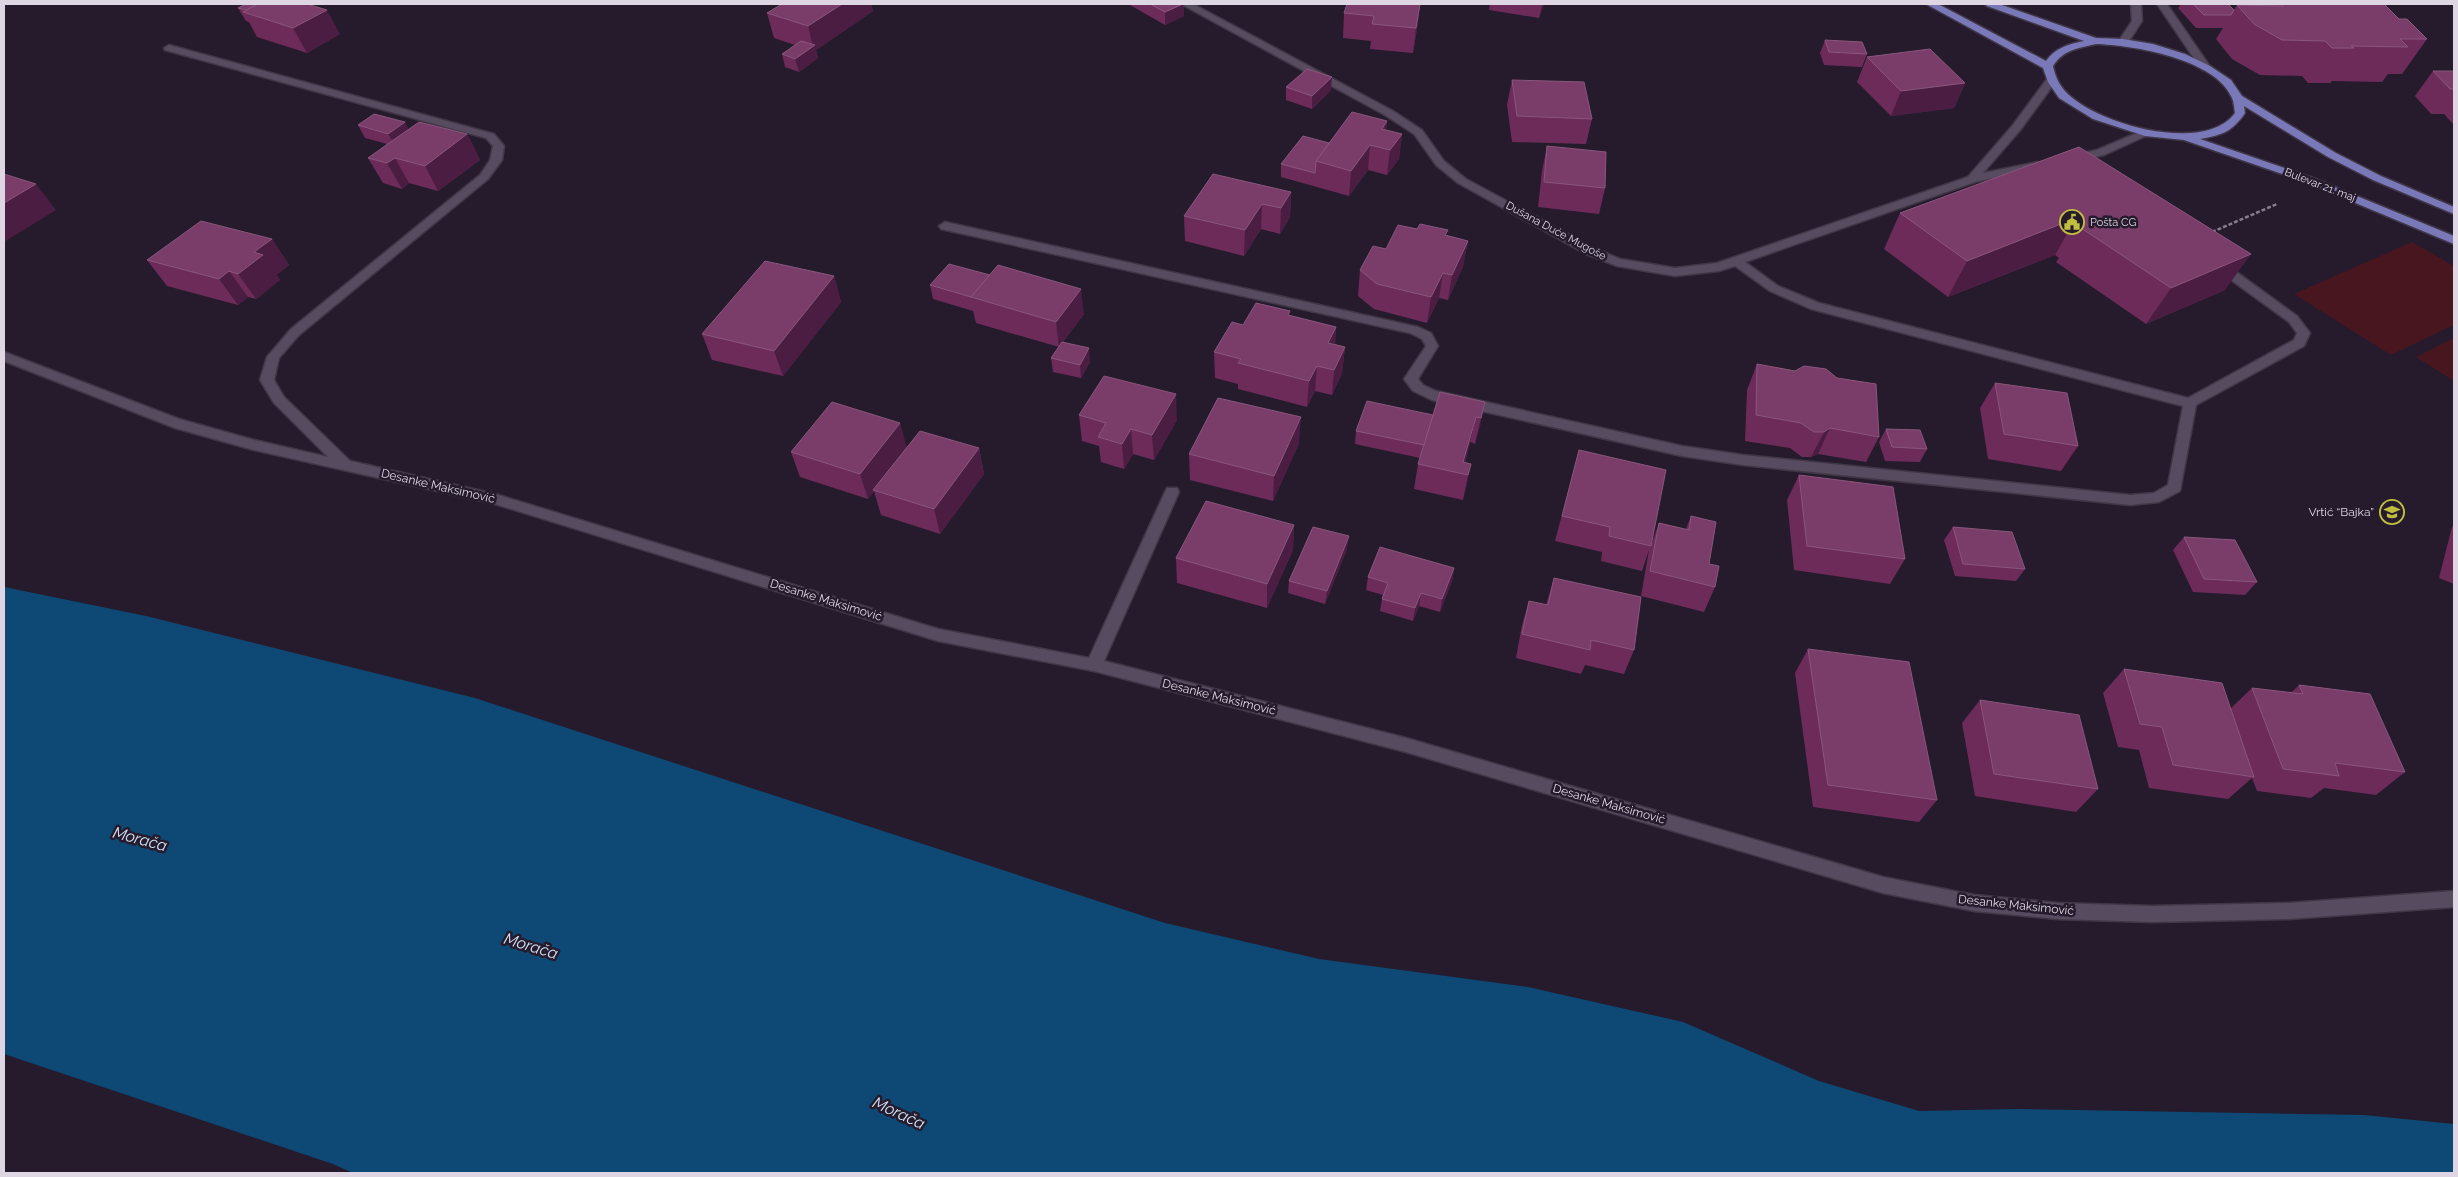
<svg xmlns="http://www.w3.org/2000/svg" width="2458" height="1177" font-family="Raleway,sans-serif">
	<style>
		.green { fill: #48161f }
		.water { fill: #0e4874 }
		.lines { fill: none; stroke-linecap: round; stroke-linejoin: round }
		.minor-casing { stroke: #403746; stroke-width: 3 }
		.major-casing { stroke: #403746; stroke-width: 3 }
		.path { stroke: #857d8c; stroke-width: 2.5; stroke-dasharray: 4 2; stroke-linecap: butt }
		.minor { fill: #574b60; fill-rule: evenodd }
		.major { fill: #7978b9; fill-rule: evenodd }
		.wall { fill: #6d2b5a }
		.shaded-wall { fill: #4b1d42 }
		.building { fill: #7a3d69; stroke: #89567c }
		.labels { text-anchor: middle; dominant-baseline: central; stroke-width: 5; stroke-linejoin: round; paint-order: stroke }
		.far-street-label { font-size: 11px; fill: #ded7e3; stroke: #251b2d }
		.far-poi-label { font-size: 11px; fill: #ded7e3; stroke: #251b2d; text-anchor: start }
		.street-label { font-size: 12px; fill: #ded7e3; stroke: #251b2d }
		.poi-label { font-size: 12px; fill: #ded7e3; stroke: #251b2d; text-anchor: end }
		.near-water-label { font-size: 16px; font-style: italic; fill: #d2e3f4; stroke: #251b2d }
	</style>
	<rect width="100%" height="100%" fill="#251b2d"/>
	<!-- green -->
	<g class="green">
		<polygon points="2412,242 2454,266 2454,325 2391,355 2294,294"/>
		<polygon points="2454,338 2454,381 2416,357"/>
	</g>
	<!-- water -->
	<polygon class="water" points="4,587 146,616 475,698 1165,923 1319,959 1528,987 1683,1022 1819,1081 1919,1111 2016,1109 2364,1115 2454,1124 2454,1173 353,1173 333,1164 4,1054"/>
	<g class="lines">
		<defs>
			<g id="minor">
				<polygon points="1181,4 1193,4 1393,111 1422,130 1444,161 1466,179 1594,248 1620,259 1675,268 1717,263 1968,177 2013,125 2047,79 2055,79 2056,81 2021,129 1983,173 2038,162 2044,165 2042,167 1975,182 1745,262 1778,286 1819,303 2188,398 2294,340 2297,333 2289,322 2216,269 2214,266 2216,263 2224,263 2297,316 2310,333 2304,346 2196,405 2180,491 2159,502 2130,505 1743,465 1682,456 1432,400 1413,391 1404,379 1426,346 1422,339 1410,333 941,229 939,226 945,222 1418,327 1431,333 1438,346 1418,379 1423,385 1436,391 1682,446 1743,455 2130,495 2154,493 2168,485 2183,406 1811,309 1770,291 1735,266 1719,271 1675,276 1617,266 1586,254 1458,183 1436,165 1414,134 1385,115"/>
				<polygon points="2131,4 2141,4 2142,21 2127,44 2123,45 2118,42 2132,21"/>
				<polygon points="2157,4 2167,4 2211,68 2210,70 2202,70"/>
				<polygon points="169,45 494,134 504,146 502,160 488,179 299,335 279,358 274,380 284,397 350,461 495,494 938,629 1089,658 1165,492 1167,488 1177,488 1179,492 1104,661 1406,738 1883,877 1974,895 2057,903 2152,906 2289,903 2454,891 2454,907 2289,919 2152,922 2057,919 1974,911 1883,893 1406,752 1094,671 938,641 495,504 254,450 175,428 4,361 4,352 179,419 254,440 328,457 274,403 260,380 267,357 291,329 480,175 490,160 493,146 486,138 165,50 164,48"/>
				<polygon points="2144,130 2149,133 2148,135 2104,155 2073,161 2067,158 2069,156 2097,150"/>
			</g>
			<path id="major" d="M1926,4H1938L2046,61C2055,48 2069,44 2084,41L1987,6L1985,4H1999L2096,38L2123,39L2153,44L2185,54L2210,66L2231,80L2242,96L2336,153L2381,176L2454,207V214L2373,180L2328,157L2244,106L2245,113C2232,132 2222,135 2200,139L2313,178L2454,236V244L2305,182L2184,140L2145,136L2093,119L2059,98L2048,82L2043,68ZM2096,44C2133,45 2216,59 2232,98C2234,102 2234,108 2235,113C2205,155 2093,124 2064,90C2058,83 2055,75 2053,66C2063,50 2078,48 2096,44Z"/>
		</defs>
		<!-- minor casing -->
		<use href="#minor" class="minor-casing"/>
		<!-- major casing -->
		<use href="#major" class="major-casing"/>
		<!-- path -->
		<polyline class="path" points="2212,232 2277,204"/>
		<!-- minor -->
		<use href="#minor" class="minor"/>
		<!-- major -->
		<use href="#major" class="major"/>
	</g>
	<!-- wall -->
	<g class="wall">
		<polygon points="782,4 871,4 873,11 816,50 818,58 799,72 785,67 782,54 795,45 774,38 767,13"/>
		<polygon points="1130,4 1183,4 1184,16 1165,25 1130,5"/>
		<polygon points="1347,4 1420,4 1418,22 1413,53 1370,49 1371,41 1343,38 1344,13"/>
		<polygon points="1490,4 1544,4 1539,18 1489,10"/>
		<polygon points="2181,4 2228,4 2234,10 2237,5 2272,5 2273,4 2387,4 2386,6 2399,19 2427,39 2402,74 2388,74 2382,82 2332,81 2330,83 2308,83 2302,76 2260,75 2232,59 2216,39 2223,28 2196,28 2178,8"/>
		<polygon points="238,8 340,34 307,53 257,37 249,22 246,21"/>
		<polygon points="1825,40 1867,54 1862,67 1824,65 1820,53"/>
		<polygon points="1867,57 1965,83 1954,108 1891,116 1857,82"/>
		<polygon points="2433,71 2454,71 2454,125 2444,114 2431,114 2415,96"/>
		<polygon points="1512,80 1592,119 1586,144 1512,142 1507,105"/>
		<polygon points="1286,87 1331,90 1312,109 1286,100"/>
		<polygon points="1387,121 1386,130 1402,134 1399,159 1387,175 1368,170 1349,196 1281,177 1281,164 1329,143"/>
		<polygon points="358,125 467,134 480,160 438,191 409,183 402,189 383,183 368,158 387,144 365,138"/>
		<polygon points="1547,146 1605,188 1599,214 1538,207 1542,171"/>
		<polygon points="2079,147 2225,290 2146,324 2056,262 2059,258 2055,255 1948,297 1884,249 1900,213"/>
		<polygon points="1291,192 1290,217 1280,234 1261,229 1244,256 1185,241 1184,216"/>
		<polygon points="1447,236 1468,241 1463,266 1448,300 1439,298 1427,323 1374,309 1358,296 1360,270 1386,249"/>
		<polygon points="272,239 289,265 276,275 280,280 256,299 248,297 238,305 167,286 147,260"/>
		<polygon points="990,275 1084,314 1063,342 1090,362 1081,378 1053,372 1051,358 1059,347 976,323 973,311 933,299 930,285"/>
		<polygon points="834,276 841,302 783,376 712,360 702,334"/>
		<polygon points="1290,316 1336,327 1335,344 1345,347 1342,373 1332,395 1315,391 1307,407 1238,389 1238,384 1215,378 1214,352 1243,325"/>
		<polygon points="1757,364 1879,437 1866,462 1818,454 1811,457 1802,457 1790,448 1745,441 1747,390"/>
		<polygon points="1995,383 2078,446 2061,471 1988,459 1980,408"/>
		<polygon points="1485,402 1475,444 1470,442 1465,463 1471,464 1463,500 1414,489 1418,464 1420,458 1355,444 1356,431 1433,415"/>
		<polygon points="1079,415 1177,420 1154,460 1133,454 1124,469 1101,462 1099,446 1082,441"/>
		<polygon points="900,423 906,448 979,448 984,474 940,534 881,515 874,491 868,499 800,477 791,452"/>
		<polygon points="1886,429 1927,449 1920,462 1885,461 1879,442"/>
		<polygon points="1299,443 1273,501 1190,480 1189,454"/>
		<polygon points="1579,450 1652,543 1659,523 1686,529 1691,516 1709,564 1715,587 1704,612 1641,596 1649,550 1642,571 1601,561 1602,552 1555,541"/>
		<polygon points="1799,475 1905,559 1890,584 1794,570 1787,500"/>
		<polygon points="1294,525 1293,550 1267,608 1177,583 1176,558"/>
		<polygon points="2454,525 2454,584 2439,578 2452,527"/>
		<polygon points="1953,527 2025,569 2016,581 1955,576 1944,540"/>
		<polygon points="2184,537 2257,582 2245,595 2193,592 2173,550"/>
		<polygon points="1347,549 1325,604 1288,593 1289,581"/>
		<polygon points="1454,568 1452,581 1440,612 1419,606 1413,621 1380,611 1382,599 1383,595 1366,590 1368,577"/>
		<polygon points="1554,578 1634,650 1624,674 1585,665 1581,674 1516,658 1522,625 1529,601 1546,605"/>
		<polygon points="1808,649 1937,800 1919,822 1813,807 1795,673"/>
		<polygon points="2124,669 2231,708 2252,688 2291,693 2299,685 2405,772 2376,795 2324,788 2311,798 2257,791 2252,778 2228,799 2149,788 2139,750 2118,747 2103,693"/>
		<polygon points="1980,700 2098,789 2076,812 1975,796 1962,723"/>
	</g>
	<!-- shaded-wall -->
	<g class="shaded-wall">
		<polygon points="842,4 871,4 873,11 816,50 818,58 799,72 795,59 813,47 808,26"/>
		<polygon points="1183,4 1184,16 1165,25 1165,12"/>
		<polygon points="1420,4 1418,22 1413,53 1416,28"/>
		<polygon points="1542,4 1544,4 1539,18"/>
		<polygon points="327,10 340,34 307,53 293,28"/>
		<polygon points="1332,77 1331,90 1312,109 1312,96"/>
		<polygon points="1965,83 1954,108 1891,116 1901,91"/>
		<polygon points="1387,121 1384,146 1382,129"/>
		<polygon points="405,122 412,135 396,147 388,134"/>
		<polygon points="467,134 480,160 438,191 425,166"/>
		<polygon points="1402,134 1399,159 1387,175 1390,150"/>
		<polygon points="1370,145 1368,170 1349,196 1351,171"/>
		<polygon points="395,158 409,183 402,189 387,163"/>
		<polygon points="36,184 56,210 4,242 4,203"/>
		<polygon points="1291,192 1290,217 1280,234 1281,208"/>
		<polygon points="1262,204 1261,229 1244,256 1245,230"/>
		<polygon points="2076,218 2055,255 1948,297 1967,261"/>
		<polygon points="272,239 289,265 276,275 280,280 256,299 238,274 254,252"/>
		<polygon points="1468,241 1463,266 1448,300 1452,275"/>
		<polygon points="2251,254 2225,290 2146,324 2171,288"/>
		<polygon points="229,271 248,297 238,305 219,279"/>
		<polygon points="1443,273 1439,298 1427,323 1431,297"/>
		<polygon points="834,276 841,302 783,376 774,351"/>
		<polygon points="1081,289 1084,314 1059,347 1056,322"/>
		<polygon points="1336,327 1334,353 1328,343"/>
		<polygon points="1345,347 1342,373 1332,395 1334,370"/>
		<polygon points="1089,348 1090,362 1081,378 1080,365"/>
		<polygon points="1317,366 1315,391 1307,407 1309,381"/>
		<polygon points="1176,394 1177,420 1154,460 1152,435"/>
		<polygon points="1485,402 1480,427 1475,444 1481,418"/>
		<polygon points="1301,417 1299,443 1273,501 1274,476"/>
		<polygon points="1476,417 1470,442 1462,473 1463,462"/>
		<polygon points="900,423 907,448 873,490 874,491 868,499 860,474"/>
		<polygon points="1830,428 1818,454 1811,457 1824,432"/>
		<polygon points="1131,429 1133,454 1124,469 1122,444"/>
		<polygon points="979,448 984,474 940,534 934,509"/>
		<polygon points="1471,464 1466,489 1463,500 1468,475"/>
		<polygon points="1294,525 1293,550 1267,608 1267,584"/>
		<polygon points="1349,536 1347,549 1325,604 1327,591"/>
		<polygon points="1454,568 1452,581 1440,612 1442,599"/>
		<polygon points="1421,593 1419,606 1413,621 1415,608"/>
	</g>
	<!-- building -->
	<g class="building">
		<polygon points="246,4 258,4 246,10 238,8"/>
		<polygon points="258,4 307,4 327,10 293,28 243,12"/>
		<polygon points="782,4 842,4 808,26 767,13"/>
		<polygon points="1150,4 1183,4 1165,12"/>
		<polygon points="1347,4 1420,4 1416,28 1372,24 1374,16 1344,13"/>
		<polygon points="2193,4 2228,4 2234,10 2231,15 2204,15"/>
		<polygon points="2282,4 2384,4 2399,19 2407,19 2427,39 2400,39 2408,47 2351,46 2354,48 2332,48 2325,41 2282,40 2254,24 2237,5 2283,6"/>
		<polygon points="1825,40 1862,42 1867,54 1829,52"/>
		<polygon points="801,41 815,45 795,59 782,54"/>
		<polygon points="1930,49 1965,83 1901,91 1867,57"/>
		<polygon points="1307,69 1332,77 1312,96 1286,87"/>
		<polygon points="2433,71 2454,71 2454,89 2450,89"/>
		<polygon points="1512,80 1584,82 1592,119 1517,116"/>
		<polygon points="1352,112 1387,121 1382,129 1402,134 1390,150 1370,145 1351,171 1316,161"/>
		<polygon points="374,114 405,122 388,134 358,125"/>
		<polygon points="419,122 467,134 425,166 395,158 387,163 368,158"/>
		<polygon points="1303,136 1329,143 1316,161 1315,173 1281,164"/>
		<polygon points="1547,146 1606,152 1605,188 1544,182"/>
		<polygon points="2079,147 2251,254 2171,288 2078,226 2084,224 2076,218 1967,261 1900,213"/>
		<polygon points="4,174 36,184 4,203"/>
		<polygon points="1213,174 1291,192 1281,208 1262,204 1245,230 1184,216"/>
		<polygon points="201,221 272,239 254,252 263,255 238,274 229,271 219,279 147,260"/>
		<polygon points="1420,224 1448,230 1445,235 1468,241 1452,275 1443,273 1431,297 1377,284 1360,270 1373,246 1386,249 1398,225 1417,229"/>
		<polygon points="765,261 834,276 774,351 702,334"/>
		<polygon points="949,264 990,275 971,297 930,285"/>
		<polygon points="998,265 1081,289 1056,322 971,297"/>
		<polygon points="1256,303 1290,311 1288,315 1336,327 1328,343 1345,347 1334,370 1317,366 1309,381 1238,363 1241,359 1214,352 1232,322 1243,325"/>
		<polygon points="1062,342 1089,348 1080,365 1051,358"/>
		<polygon points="1757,364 1795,371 1804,366 1826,369 1837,378 1876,384 1879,437 1830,428 1824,432 1814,432 1801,423 1756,415"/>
		<polygon points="1104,376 1176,394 1152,435 1131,429 1122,444 1098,437 1106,423 1079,415"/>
		<polygon points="1995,383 2067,393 2078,446 2004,434"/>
		<polygon points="1440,392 1485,402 1481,418 1476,417 1463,462 1471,464 1468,475 1418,464"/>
		<polygon points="1218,398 1301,417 1274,476 1189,454"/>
		<polygon points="1367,401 1433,415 1424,445 1356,431"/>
		<polygon points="832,402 900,423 860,474 791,452"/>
		<polygon points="1886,429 1920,430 1927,449 1892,447"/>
		<polygon points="920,431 979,448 934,509 873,490"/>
		<polygon points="1579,450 1666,470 1651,546 1609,536 1610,527 1562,516"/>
		<polygon points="1799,475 1893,487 1905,559 1807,546"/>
		<polygon points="1206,501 1294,525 1267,584 1176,558"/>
		<polygon points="1691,516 1716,522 1709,564 1719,566 1715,587 1650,571 1659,523 1689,530"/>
		<polygon points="1313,527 1349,536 1327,591 1289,581"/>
		<polygon points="1953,527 2012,532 2025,569 1963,564"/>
		<polygon points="2184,537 2235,540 2257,582 2204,579"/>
		<polygon points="1380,547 1454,568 1442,599 1421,593 1415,608 1382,599 1388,583 1368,577"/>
		<polygon points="1554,578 1641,597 1634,650 1591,640 1590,650 1522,634 1529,601 1548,605"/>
		<polygon points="1808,649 1909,662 1937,800 1828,785"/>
		<polygon points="2124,669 2222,683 2254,777 2173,765 2162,727 2140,724"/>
		<polygon points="2299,685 2370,694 2405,772 2335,763 2339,776 2283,769 2252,688 2303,694"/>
		<polygon points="1980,700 2079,715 2098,789 1994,774"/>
	</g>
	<!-- icons -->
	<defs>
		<symbol id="civic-ring" viewBox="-11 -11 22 22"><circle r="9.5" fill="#251b2d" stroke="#c1bd3f" stroke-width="1.5"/><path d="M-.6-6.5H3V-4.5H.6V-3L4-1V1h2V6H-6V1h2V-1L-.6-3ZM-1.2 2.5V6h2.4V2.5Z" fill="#c1bd3f"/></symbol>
		<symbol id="school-ring" viewBox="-11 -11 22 22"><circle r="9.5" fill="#251b2d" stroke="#c1bd3f" stroke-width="1.5"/><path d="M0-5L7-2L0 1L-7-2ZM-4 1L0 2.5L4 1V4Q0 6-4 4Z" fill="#c1bd3f"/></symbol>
	</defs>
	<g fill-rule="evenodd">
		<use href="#civic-ring" x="2058" y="208" width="28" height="28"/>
		<use href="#school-ring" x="2378" y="498" width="28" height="28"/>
	</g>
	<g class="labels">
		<!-- far-street labels -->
		<g class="far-street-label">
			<text transform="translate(2320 185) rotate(21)">Bulevar 21. maj</text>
			<text transform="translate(1556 231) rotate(28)">Dušana Duće Mugoše</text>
		</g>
		<!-- far-poi labels -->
		<g class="far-poi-label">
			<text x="2090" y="222">Pošta CG</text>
		</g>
		<!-- street labels -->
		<g class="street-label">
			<text transform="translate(438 486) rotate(13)">Desanke Maksimović</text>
			<text transform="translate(826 600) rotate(17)">Desanke Maksimović</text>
			<text transform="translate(1219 697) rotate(14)">Desanke Maksimović</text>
			<text transform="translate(1609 804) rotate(16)">Desanke Maksimović</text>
			<text transform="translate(2016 905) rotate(6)">Desanke Maksimović</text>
		</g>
		<!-- poi labels -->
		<g class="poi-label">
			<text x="2374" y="512">Vrtić “Bajka”</text>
		</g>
		<!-- near-water labels -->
		<g class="near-water-label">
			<text transform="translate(140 839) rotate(15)">Morača</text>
			<text transform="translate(531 946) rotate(17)">Morača</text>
			<text transform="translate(899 1113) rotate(25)">Morača</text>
		</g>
	</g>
	<!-- border -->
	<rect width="2458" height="1177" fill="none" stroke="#ded7e3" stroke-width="10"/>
</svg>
